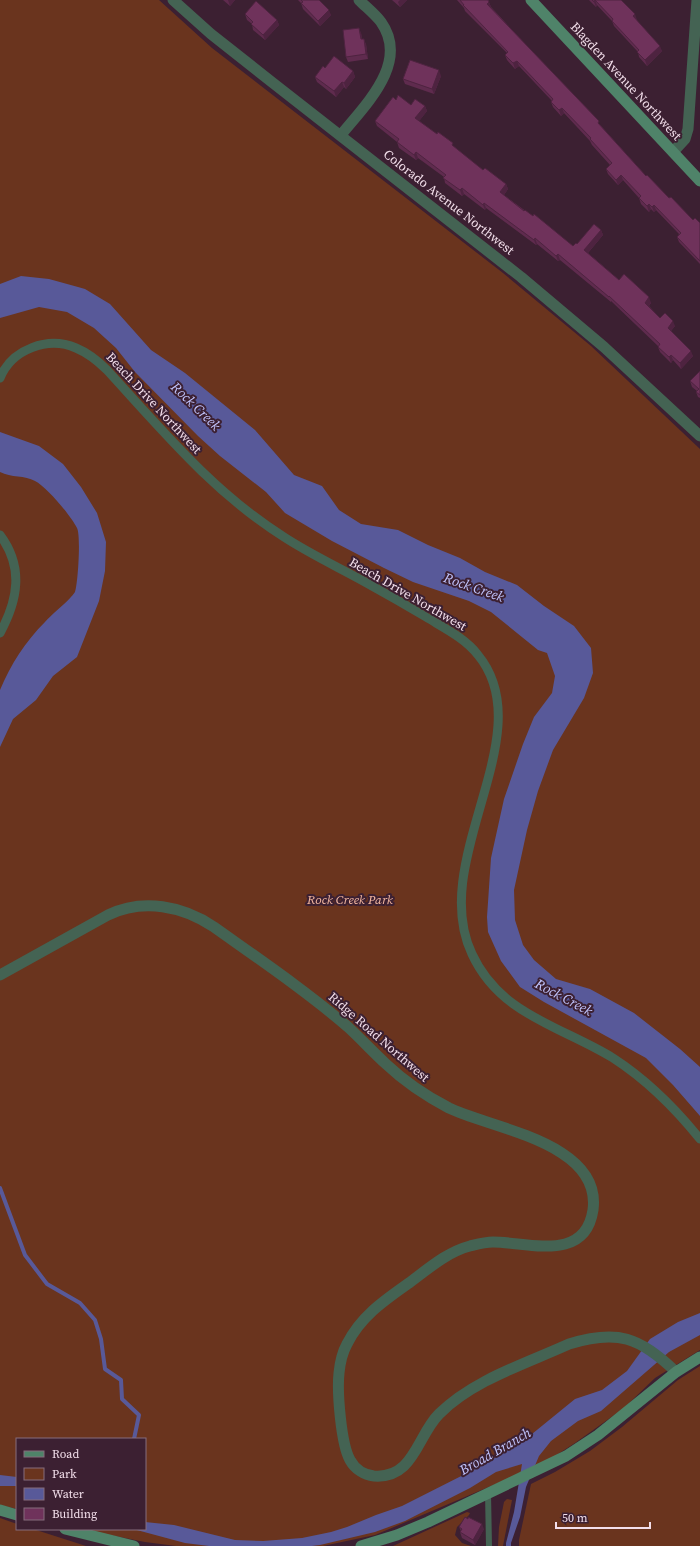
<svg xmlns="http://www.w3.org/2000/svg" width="700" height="1546" font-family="'Source Serif 4',serif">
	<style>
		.green { fill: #6a341e }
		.water { fill: #585999 }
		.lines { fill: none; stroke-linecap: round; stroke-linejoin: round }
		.stream { stroke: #585999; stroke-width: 4 }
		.service { stroke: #446353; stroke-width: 6 }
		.pedestrian { stroke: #446353; stroke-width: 9 }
		.minor { stroke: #446353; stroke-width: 11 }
		.tertiary { stroke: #446353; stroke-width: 11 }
		.secondary { stroke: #4f8369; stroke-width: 11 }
		.wall { fill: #5f2b4e }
		.shaded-wall { fill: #4e2340 }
		.building { fill: #6f325b; stroke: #4e2340 }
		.labels { text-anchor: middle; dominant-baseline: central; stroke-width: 4; stroke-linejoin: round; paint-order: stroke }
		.street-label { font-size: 13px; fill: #f3dfeb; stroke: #3c2032 }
		.park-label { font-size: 13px; font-style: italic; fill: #f6b9a1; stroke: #3c2032 }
		.water-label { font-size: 14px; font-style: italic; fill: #c2c5fe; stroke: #3c2032 }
	</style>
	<rect width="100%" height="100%" fill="#3c2032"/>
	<!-- green -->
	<g class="green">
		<polygon points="0,0 159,0 212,48 503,273 591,346 700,449 700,1350 655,1378 624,1408 575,1443 541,1465 375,1535 323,1546 176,1546 145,1542 80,1529 145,1529 145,1439 17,1439 17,1509 0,1505"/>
		<polygon points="700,1366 700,1546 519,1546 519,1540 531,1484 555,1472 590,1451 622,1427 678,1380"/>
		<polygon points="507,1499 512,1500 503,1546 498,1546 499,1527 504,1502"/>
		<polygon points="467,1512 470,1513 469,1515 457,1527 455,1535 462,1543 471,1546 393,1546"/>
		<polygon points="0,1518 17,1524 17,1529 33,1529 86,1546 0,1546"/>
	</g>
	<!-- water -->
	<g class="water">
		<polygon points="21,276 49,279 78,287 85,289 110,304 151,350 185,373 255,430 294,475 322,486 339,510 361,524 398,530 428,545 460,558 485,572 517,585 544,606 574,626 591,648 593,673 584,698 553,750 538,791 527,830 514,890 515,920 523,945 534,960 556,979 590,989 634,1013 680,1049 700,1067 700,1116 673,1085 646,1058 544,1002 520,987 501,961 488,932 487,917 491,858 504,799 523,744 534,717 552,693 555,676 547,653 538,650 491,612 469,601 413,582 384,568 332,541 285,513 266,492 220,456 198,436 135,372 116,348 94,328 67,312 39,307 0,318 0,284"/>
		<path d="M0,432L39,446L63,464L81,487L97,513L106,542L105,571L99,601L77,657L53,676L36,700L13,719L0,747V690C11,664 25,642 45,622C52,614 70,600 75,592C78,584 81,535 77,528C71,516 47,487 35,481C25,475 11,478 0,472Z"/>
		<polygon points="700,1313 700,1335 669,1352 601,1411 578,1421 551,1441 539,1456 526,1487 520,1517 511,1543 511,1546 506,1546 506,1543 514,1512 522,1464 496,1472 470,1488 405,1521 375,1532 320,1545 312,1546 209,1546 185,1543 133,1529 145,1529 145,1522 174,1525 235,1540 263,1541 302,1538 331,1532 347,1527 376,1515 402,1506 483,1465 532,1434 575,1399 602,1390 627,1371 650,1339 678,1322"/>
		<polygon points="0,1475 17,1477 17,1486 0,1486"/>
	</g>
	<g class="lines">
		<!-- stream -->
		<polyline class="stream" points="0,1188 25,1255 47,1284 80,1303 95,1320 101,1339 105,1369 121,1380 122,1399 139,1415 134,1439"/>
		<!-- service -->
		<polyline class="service" points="488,1493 489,1546"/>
		<!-- pedestrian -->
		<g class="pedestrian">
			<path d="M0,378C12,349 48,336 76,348C88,353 98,361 107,370C162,430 214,493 284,537C310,554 338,567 365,582C385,593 406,605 426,617C444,628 465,638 478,655C543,734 427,860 472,954C500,1015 561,1026 613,1058C647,1080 675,1108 700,1139"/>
			<path d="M0,535C24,567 18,600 0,633"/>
		</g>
		<!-- minor -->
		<g class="minor">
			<polyline points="173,0 211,34 273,83 521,277 604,347 700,436"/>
			<path d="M341,135C365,105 410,63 381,22C375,14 366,7 359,0"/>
			<path d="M0,975L108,915C143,898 183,906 214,927C259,959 306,991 348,1027C361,1039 373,1052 386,1064C405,1082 426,1096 449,1108C493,1129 602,1143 593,1210C585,1263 528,1242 493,1242C485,1242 478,1244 470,1246C447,1252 428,1269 409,1283C385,1300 361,1316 347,1344C342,1353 340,1363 339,1373C337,1392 341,1444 350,1460C355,1469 364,1475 374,1476C414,1479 417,1436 439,1414C473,1380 525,1364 569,1344C617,1329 640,1337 676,1372"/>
		</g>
		<!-- tertiary -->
		<polyline class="tertiary" points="673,152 685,139 688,129 697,0"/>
		<!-- secondary -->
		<g class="secondary">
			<polyline points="531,0 700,181"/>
			<polyline points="0,1510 17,1515"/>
			<polyline points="65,1529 134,1546"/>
			<polyline points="361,1546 397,1535 428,1522 566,1456 598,1435 676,1372 700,1357"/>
		</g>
	</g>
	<!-- wall -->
	<g class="wall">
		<polygon points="223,0 235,0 230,6"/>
		<polygon points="298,0 319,0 331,15 320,26 303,9 301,3"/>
		<polygon points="392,0 407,0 400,7"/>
		<polygon points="457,0 488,0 491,7 601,126 646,176 693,220 700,223 700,264 679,242 677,237 679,234 656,210 654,212 651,209 649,212 641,204 639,198 623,180 618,185 608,174 606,169 610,165 592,145 590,141 564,113 561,116 553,107 551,102 552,101 519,66 515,69 507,60 505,55 507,53 465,11 464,8"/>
		<polygon points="589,0 621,0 636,20 662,51 647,66 639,57 638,52 614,26 612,21 597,5 596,7"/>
		<polygon points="245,14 277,20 279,25 265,40 253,30 252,24 247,20"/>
		<polygon points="361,33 362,39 366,44 368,59 348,62 346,57"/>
		<polygon points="325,68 353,71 355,77 346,89 344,87 336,97 317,82 315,77"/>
		<polygon points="441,76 434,94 405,84 403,79"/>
		<polygon points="396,100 411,105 425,106 427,111 419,121 483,170 506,184 508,189 504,195 573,246 601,230 603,235 588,253 619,280 651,303 649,306 660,318 675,326 671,331 693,356 681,369 673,360 671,363 660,352 658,347 658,346 611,301 611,302 560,260 558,261 537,244 536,245 486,208 485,210 464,194 462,196 445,183 444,177 418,158 416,160 399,148 397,142 377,126 375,121"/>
		<polygon points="700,371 700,398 698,397 696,392 697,391 692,387 690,381"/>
		<polygon points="459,1527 484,1529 475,1545 462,1538 460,1532 461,1531"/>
	</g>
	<!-- shaded-wall -->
	<g class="shaded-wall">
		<polygon points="228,0 235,0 230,6"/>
		<polygon points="400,0 407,0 400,7 398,2"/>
		<polygon points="595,0 597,5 596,7 594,2"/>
		<polygon points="489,2 491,7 489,9 487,4"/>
		<polygon points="329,10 331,15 320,26 318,21"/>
		<polygon points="635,14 637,20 635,21 633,16"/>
		<polygon points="277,20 279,25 265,40 263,35"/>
		<polygon points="359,28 361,33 363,44 361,39"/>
		<polygon points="364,39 366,44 368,59 366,54"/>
		<polygon points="660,46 662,51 647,66 645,60"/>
		<polygon points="517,61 519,66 515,69 513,63"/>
		<polygon points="439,70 441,76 434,94 432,89"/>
		<polygon points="353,71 355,77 346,89 344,83"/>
		<polygon points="342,82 344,87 336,97 334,91"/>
		<polygon points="425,106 427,111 417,124 415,118"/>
		<polygon points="562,108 564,113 561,116 559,110"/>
		<polygon points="416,152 418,158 416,160 414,155"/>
		<polygon points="621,175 623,180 618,185 616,180"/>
		<polygon points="506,184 508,189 502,198 500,192"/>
		<polygon points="462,188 464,194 462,196 460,190"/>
		<polygon points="484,203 486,208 485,210 483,205"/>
		<polygon points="649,204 651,209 649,212 647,206"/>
		<polygon points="654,205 656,210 654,212 652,207"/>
		<polygon points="601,230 603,235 586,255 584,250"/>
		<polygon points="535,238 537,244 536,245 534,240"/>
		<polygon points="558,254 560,260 558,261 556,256"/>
		<polygon points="649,297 651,303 647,308 645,303"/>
		<polygon points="673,321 675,326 669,333 668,328"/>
		<polygon points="691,351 693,356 681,369 680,363"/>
		<polygon points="671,355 673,360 671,363 669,357"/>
		<polygon points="482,1524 484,1529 475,1545 473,1540"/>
	</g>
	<!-- building -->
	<g class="building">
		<polygon points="301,0 319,0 329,10 318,21 301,3 303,2"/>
		<polygon points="460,0 488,0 489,2 487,4 599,121 598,123 646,176 647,175 669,198 671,197 693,220 695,218 700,223 700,261 677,237 681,233 654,205 652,207 649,204 647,206 639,198 641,196 621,175 616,180 606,169 612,163 590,139 591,138 562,108 559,110 551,102 553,99 517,61 513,63 505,55 508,52 463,5 464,5"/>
		<polygon points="592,0 621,0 635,14 633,16 660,46 645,60 637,52 639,50 612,21 613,19 595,0 594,2"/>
		<polygon points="256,1 277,20 263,35 251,24 253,22 245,14"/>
		<polygon points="359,28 361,39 364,39 366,54 346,57 343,30"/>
		<polygon points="334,56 353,71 344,83 342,82 334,91 315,77 323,66 325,68"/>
		<polygon points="410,60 439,70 432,89 403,79"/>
		<polygon points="398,95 411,105 415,99 425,106 415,118 437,134 438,132 453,143 452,145 483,170 485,168 506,184 500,192 524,211 525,210 533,216 534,214 573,246 576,243 577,244 594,224 601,230 584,250 619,280 624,274 649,297 645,303 660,318 665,313 673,321 668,328 691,351 680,363 671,355 669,357 658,347 660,344 609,296 609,297 558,254 556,256 535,238 534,240 484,203 483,205 462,188 460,190 443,178 446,175 416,152 414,155 397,142 399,139 375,121 393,97 396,100"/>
		<polygon points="700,371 700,395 696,392 699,389 690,381"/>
		<polygon points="465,1517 468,1519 468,1517 482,1524 473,1540 460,1532 462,1529 459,1527"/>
	</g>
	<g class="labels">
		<!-- street labels -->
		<g class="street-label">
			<text transform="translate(626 81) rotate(47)">Blagden Avenue Northwest</text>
			<text transform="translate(449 202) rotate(38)">Colorado Avenue Northwest</text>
			<text transform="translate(154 403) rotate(47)">Beach Drive Northwest</text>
			<text transform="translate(408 594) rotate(30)">Beach Drive Northwest</text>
			<text transform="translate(379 1037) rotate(41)">Ridge Road Northwest</text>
		</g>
		<!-- park labels -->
		<g class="park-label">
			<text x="350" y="899">Rock Creek Park</text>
		</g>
		<!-- water labels -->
		<g class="water-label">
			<text transform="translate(196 406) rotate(44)">Rock Creek</text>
			<text transform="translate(474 587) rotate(19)">Rock Creek</text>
			<text transform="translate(564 997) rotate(28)">Rock Creek</text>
			<text transform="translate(495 1451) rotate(-30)">Broad Branch</text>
		</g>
	</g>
	<!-- legend -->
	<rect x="16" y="1438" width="130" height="92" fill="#3c2032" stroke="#856c7c"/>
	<rect x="24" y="1451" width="20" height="6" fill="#4f8369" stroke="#856c7c"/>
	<text x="52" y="1458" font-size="12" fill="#f3dfeb">Road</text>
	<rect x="24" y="1468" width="20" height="12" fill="#6a341e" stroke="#856c7c"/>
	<text x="52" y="1478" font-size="12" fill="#f3dfeb">Park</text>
	<rect x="24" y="1488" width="20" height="12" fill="#585999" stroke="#856c7c"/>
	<text x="52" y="1498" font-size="12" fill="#f3dfeb">Water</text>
	<rect x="24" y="1508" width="20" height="12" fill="#6f325b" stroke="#856c7c"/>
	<text x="52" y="1518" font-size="12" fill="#f3dfeb">Building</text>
	<!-- scale -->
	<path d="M556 1522v6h94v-6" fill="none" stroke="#f3dfeb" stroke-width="2"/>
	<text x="562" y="1522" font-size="12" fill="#f3dfeb" stroke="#3c2032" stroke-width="3" paint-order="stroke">50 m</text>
</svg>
